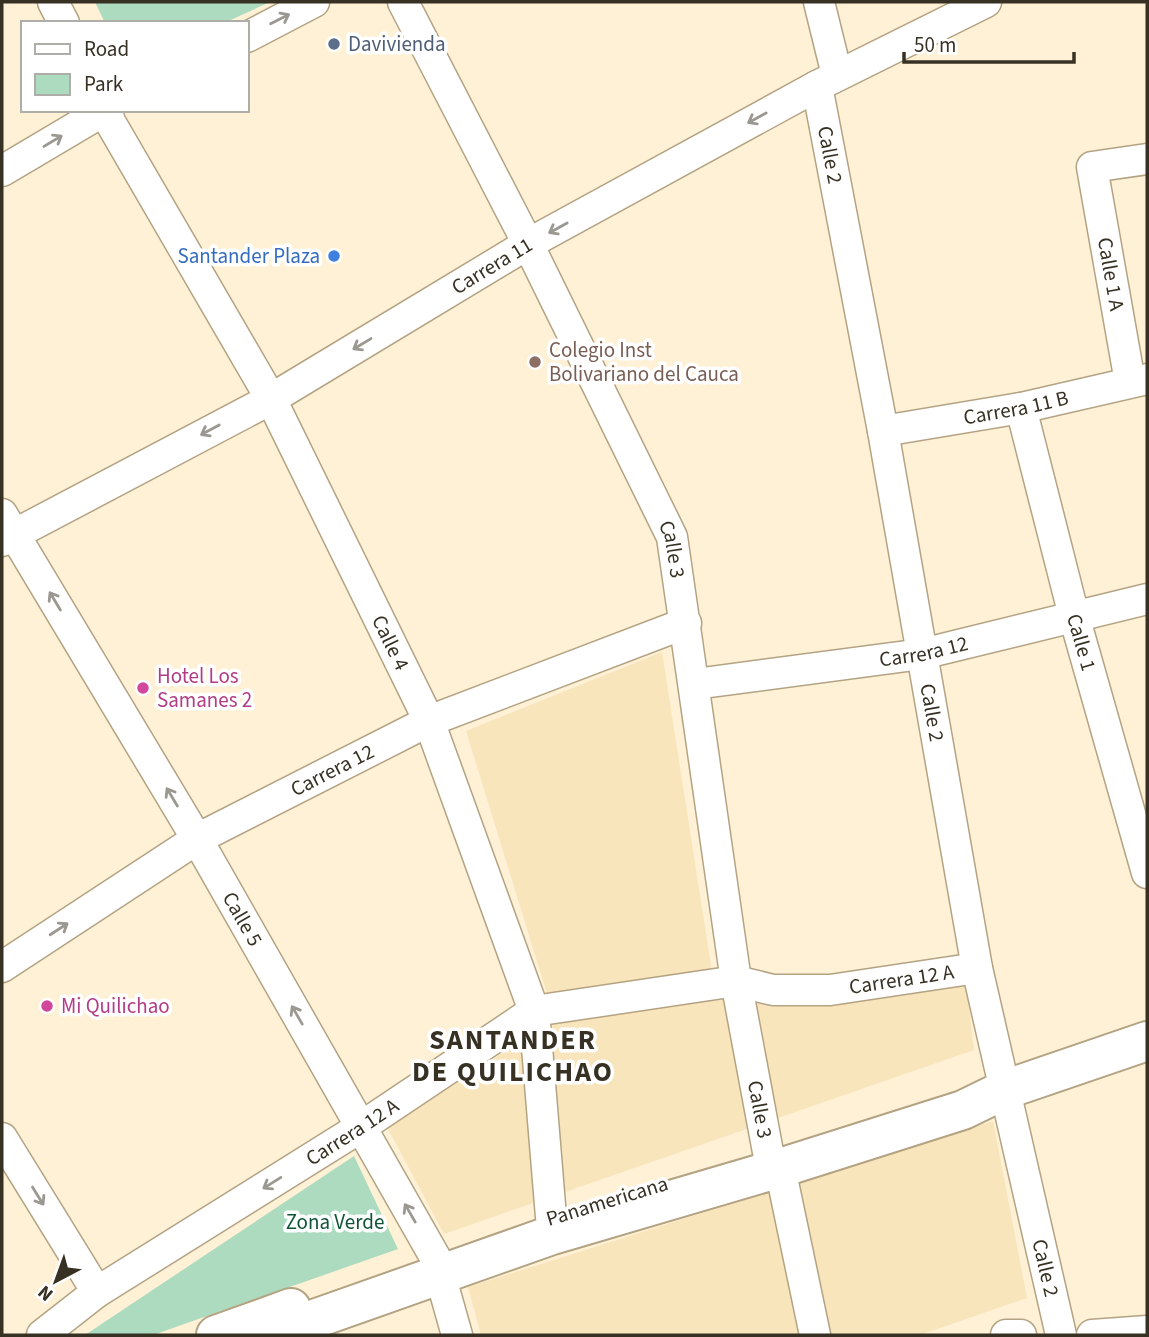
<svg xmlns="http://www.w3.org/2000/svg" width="1149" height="1337" font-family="'Source Sans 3',sans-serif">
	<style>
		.built { fill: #f9e5bc }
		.green { fill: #acdbc0 }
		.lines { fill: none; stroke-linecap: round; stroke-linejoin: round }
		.minor-casing { stroke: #b3a383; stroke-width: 33 }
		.major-casing { stroke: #b3a383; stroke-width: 42 }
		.minor { stroke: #fff; stroke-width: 30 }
		.major { stroke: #fff; stroke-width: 38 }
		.oneway { stroke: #9b9892 }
		.service-dot { fill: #5c6f8a; stroke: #fff; stroke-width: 2.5 }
		.shop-dot { fill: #3f7fe0; stroke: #fff; stroke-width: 2.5 }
		.education-dot { fill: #8d6e63; stroke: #fff; stroke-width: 2.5 }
		.hotel-dot { fill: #d1479c; stroke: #fff; stroke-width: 2.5 }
		.labels { text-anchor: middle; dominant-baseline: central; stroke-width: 7; stroke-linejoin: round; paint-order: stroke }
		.service-label { font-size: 21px; fill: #4e5e75; stroke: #fff; text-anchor: start }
		.street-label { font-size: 21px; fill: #373124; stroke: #fff }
		.shop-label { font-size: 21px; fill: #366cbe; stroke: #fff; text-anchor: end }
		.education-label { font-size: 21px; fill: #785e54; stroke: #fff; text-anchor: start }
		.hotel-label { font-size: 21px; fill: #b23c85; stroke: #fff; text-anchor: start }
		.park-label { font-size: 21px; fill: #105437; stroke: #fff }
		.district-label { font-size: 28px; font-weight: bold; letter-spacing: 2px; fill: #373124; stroke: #fff }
	</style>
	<rect width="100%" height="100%" fill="#fff1d6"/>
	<!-- built -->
	<g class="built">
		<polygon points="662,652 712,972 548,997 466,731"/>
		<polygon points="966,981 974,1050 444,1234 387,1127 551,1022 721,996"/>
		<polygon points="993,1121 1027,1298 920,1335 481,1335 468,1287"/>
	</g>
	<!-- green -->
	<g class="green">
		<polygon points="95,2 270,2 224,23 105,23"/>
		<polygon points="354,1156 398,1249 153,1335 85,1335"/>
	</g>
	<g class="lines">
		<defs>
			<g id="minor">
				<polyline points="53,2 64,23"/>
				<path id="s1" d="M403,2L528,244L672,537L736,981L768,1152"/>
				<polyline points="819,2 837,75"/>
				<polyline points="247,37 314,2"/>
				<path id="s2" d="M817,86L883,431L977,968L1061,1335"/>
				<path id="s3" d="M108,110L109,120L271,399L429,721L534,1011L551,1217"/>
				<polyline points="2,171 105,110"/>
				<polyline points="1130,382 1092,167 1147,159"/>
				<path id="s4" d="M1021,408L1074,616L1147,873"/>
				<path id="s5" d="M883,431L1021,408L1147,379"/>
				<path id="s6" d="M2,514L197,839L435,1257L457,1335"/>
				<path id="s7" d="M2,541L271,399L528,244L817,86L986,2"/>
				<path id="s8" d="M695,684L922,654L1147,599"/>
				<path id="s9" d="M2,967L197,839L429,721L686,623"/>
				<polyline points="2,1138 97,1292"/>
				<polyline points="780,1168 815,1335"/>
				<path id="s10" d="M42,1335L97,1292L361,1127L534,1011L736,981L773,990H830L977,968"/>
				<polyline points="1006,1335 1021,1335"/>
				<polyline points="1092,1335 1147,1331"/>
			</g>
			<g id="major">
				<polyline points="216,1335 291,1308"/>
				<polyline points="269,1335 552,1235 780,1168 963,1110 1004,1090 1147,1041"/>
			</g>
		</defs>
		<!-- minor casing -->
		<use href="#minor" class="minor-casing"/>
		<!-- major casing -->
		<use href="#major" class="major-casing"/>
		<!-- minor -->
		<use href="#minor" class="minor"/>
		<!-- major -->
		<use href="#major" class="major"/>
	</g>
	<!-- one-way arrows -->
	<defs><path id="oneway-shaft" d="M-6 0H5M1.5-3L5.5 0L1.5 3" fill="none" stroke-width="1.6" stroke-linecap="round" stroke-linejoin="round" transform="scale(1.75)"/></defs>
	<g class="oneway">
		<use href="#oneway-shaft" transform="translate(280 19) rotate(-27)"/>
		<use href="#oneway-shaft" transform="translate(757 118) rotate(151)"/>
		<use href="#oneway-shaft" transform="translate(53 141) rotate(-31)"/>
		<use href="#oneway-shaft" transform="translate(558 228) rotate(151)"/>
		<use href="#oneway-shaft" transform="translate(362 344) rotate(149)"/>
		<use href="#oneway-shaft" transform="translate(210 430) rotate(152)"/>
		<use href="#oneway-shaft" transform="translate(55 601) rotate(-121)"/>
		<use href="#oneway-shaft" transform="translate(172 797) rotate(-121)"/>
		<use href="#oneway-shaft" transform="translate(59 929) rotate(-33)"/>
		<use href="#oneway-shaft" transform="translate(297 1015) rotate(-120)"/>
		<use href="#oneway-shaft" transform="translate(272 1183) rotate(148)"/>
		<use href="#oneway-shaft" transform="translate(38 1196) rotate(58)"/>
		<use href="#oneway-shaft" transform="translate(410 1213) rotate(-120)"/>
	</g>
	<!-- markers -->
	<circle class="service-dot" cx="334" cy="44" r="7"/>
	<circle class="shop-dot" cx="334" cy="256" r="7"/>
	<circle class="education-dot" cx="535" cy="362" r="7"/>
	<g class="hotel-dot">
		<circle cx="143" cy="688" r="7"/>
		<circle cx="47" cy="1006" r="7"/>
	</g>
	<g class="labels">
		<!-- service labels -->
		<g class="service-label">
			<text x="348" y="44">Davivienda</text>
		</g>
		<!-- street labels -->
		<g class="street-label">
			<text stroke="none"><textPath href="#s2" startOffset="70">Calle 2</textPath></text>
			<text stroke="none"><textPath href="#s7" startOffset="562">Carrera 11</textPath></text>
			<text transform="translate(1111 274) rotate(80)">Calle 1 A</text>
			<text stroke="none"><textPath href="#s5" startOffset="135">Carrera 11 B</textPath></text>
			<text stroke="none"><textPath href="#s1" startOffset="611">Calle 3</textPath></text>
			<text stroke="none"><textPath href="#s4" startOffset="242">Calle 1</textPath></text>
			<text stroke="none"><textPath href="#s3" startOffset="604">Calle 4</textPath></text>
			<text stroke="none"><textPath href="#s8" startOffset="231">Carrera 12</textPath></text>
			<text stroke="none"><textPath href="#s2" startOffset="637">Calle 2</textPath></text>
			<text stroke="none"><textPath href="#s9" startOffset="385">Carrera 12</textPath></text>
			<text stroke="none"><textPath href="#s6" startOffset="471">Calle 5</textPath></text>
			<text stroke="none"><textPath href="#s10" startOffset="961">Carrera 12 A</textPath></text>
			<text stroke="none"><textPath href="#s1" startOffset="1178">Calle 3</textPath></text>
			<text stroke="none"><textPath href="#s10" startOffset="371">Carrera 12 A</textPath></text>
			<text transform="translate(607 1201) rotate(-17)">Panamericana</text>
			<text stroke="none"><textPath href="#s2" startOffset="1204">Calle 2</textPath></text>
		</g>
		<!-- shop labels -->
		<g class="shop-label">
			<text x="320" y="256">Santander Plaza</text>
		</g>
		<!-- education labels -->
		<g class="education-label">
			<text x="549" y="350">Colegio Inst<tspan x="549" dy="24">Bolivariano del Cauca</tspan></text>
		</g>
		<!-- hotel labels -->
		<g class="hotel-label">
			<text x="157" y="676">Hotel Los<tspan x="157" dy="24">Samanes 2</tspan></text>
			<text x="61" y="1006">Mi Quilichao</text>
		</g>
		<!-- park labels -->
		<g class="park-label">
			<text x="335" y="1222">Zona Verde</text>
		</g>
		<!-- district labels -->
		<g class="district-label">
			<text x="513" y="1040">SANTANDER<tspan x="513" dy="32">DE QUILICHAO</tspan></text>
		</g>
	</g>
	<!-- border -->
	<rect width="1149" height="1337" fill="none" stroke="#373124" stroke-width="7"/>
	<!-- legend -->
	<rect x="21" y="21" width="228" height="91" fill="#ffffff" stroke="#afada7" stroke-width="2"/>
	<rect x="35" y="44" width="35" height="10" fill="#ffffff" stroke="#afada7" stroke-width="2"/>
	<text x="84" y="56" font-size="21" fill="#373124">Road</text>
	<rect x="35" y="74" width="35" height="21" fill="#acdbc0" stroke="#afada7" stroke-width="2"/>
	<text x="84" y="91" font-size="21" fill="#373124">Park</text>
	<!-- north arrow -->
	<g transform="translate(56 1281) rotate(221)" stroke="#ffffff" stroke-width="5" paint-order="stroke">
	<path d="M0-5L12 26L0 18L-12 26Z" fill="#373124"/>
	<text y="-10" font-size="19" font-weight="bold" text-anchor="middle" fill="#373124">N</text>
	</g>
	<!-- scale -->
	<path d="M904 52v10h170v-10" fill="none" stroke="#373124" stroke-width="3.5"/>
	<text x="914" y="52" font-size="21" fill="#373124" stroke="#ffffff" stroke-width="5" paint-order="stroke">50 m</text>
</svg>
